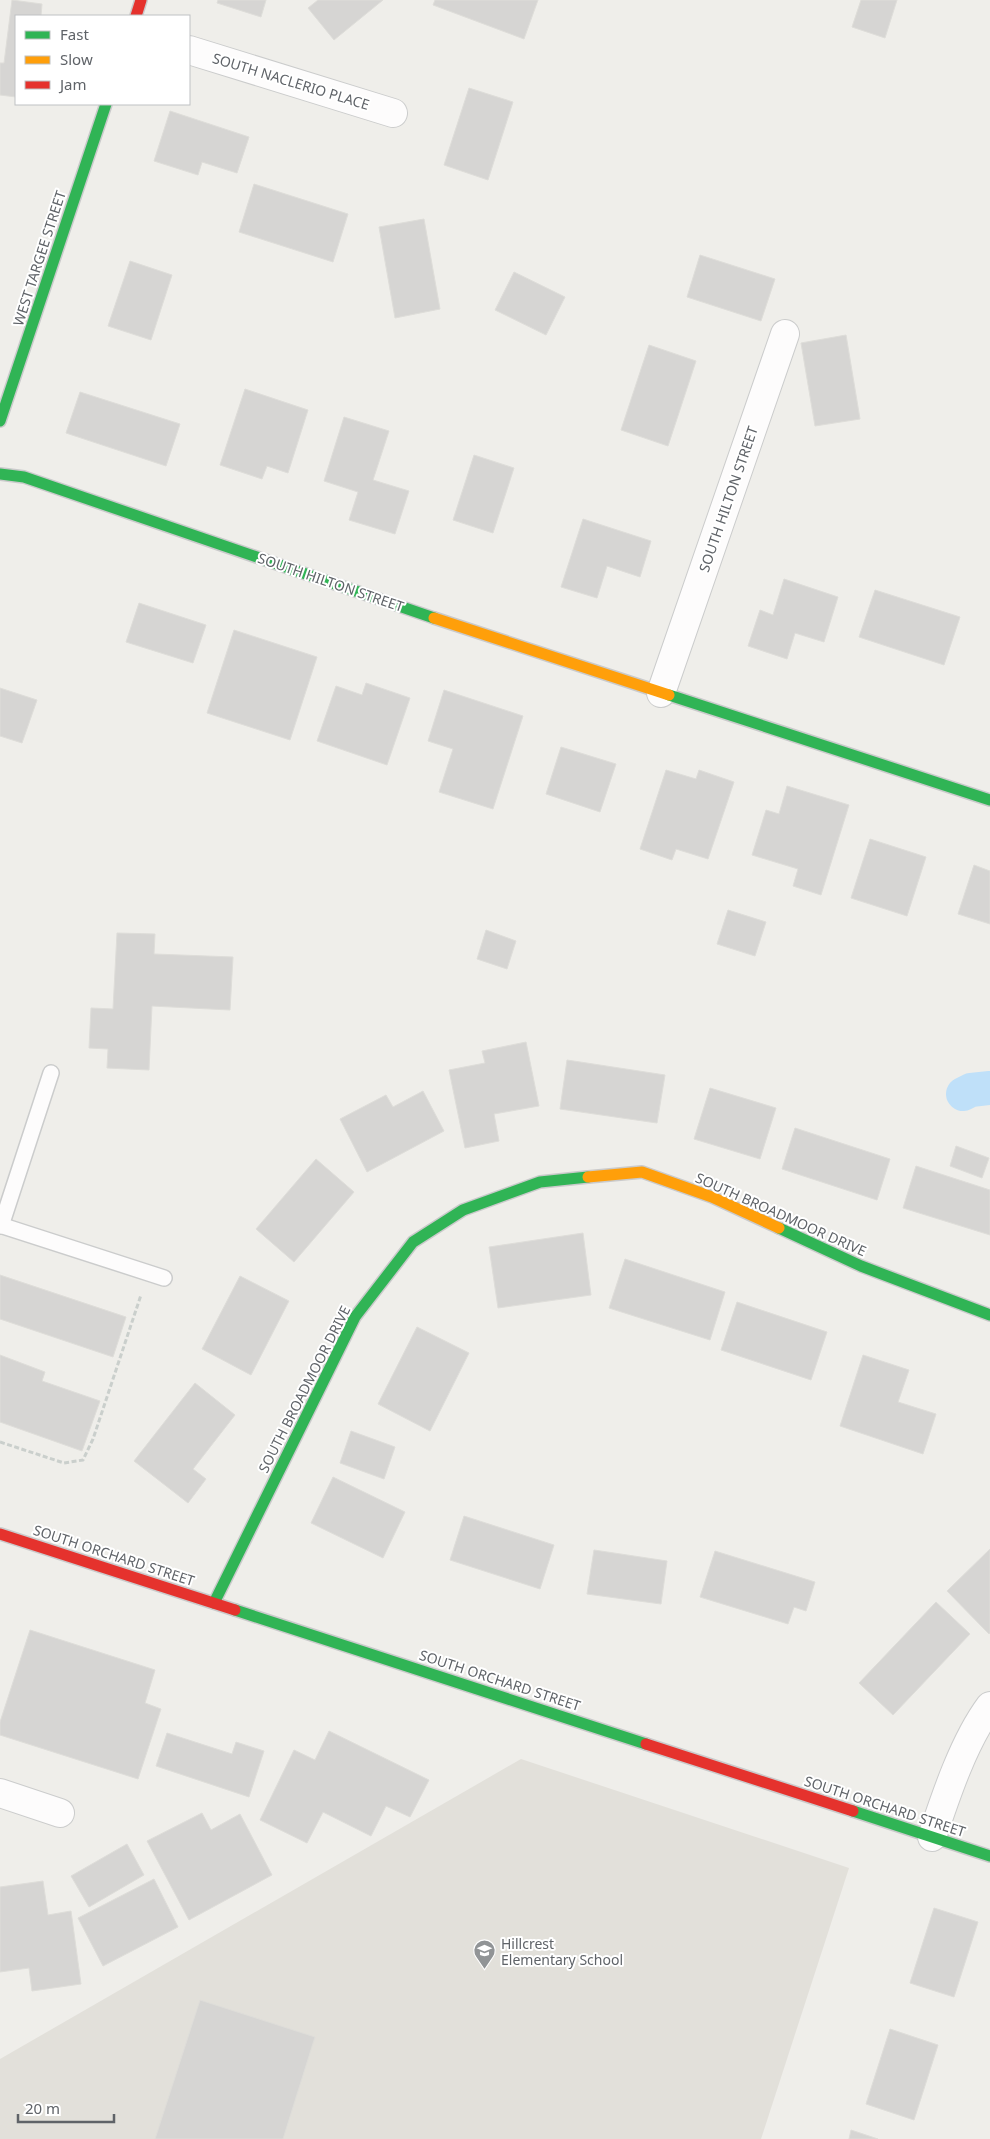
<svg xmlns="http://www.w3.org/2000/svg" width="990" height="2139" font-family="'Noto Sans',sans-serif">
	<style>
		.education { fill: #e2e0da }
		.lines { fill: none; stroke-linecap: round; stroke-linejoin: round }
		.canal { stroke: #bfe0f9; stroke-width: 34 }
		.building { fill: #d6d5d3; stroke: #deddd9 }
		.lane-casing { stroke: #cbcccc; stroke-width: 18 }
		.street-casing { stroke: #cbcccc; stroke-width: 30 }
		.fast-casing { stroke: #cacacb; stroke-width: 14 }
		.slow-casing { stroke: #cacacb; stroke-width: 14 }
		.jam-casing { stroke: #cacacb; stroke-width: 14 }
		.path { stroke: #cacfcc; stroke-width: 3; stroke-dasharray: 5 2.5; stroke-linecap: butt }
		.lane { stroke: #fdfcfc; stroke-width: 15 }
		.street { stroke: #fdfcfc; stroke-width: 28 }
		.fast { stroke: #30b455; stroke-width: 11 }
		.slow { stroke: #ff9f0a; stroke-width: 11 }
		.jam { stroke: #e5322d; stroke-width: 11 }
		.labels { text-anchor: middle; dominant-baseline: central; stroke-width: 4; stroke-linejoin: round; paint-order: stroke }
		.street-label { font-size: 14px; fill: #5f6368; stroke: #fff }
		.poi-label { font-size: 14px; fill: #5f6368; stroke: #fff; text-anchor: start }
	</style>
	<rect width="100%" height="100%" fill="#efeeea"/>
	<!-- education -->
	<polygon class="education" points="521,1759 849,1868 761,2139 0,2139 0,2059"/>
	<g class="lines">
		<!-- canal -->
		<polyline class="canal" points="963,1094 971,1090 990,1088"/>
	</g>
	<!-- building -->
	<g class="building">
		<polygon points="12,0 42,4 41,16 16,16 16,97 0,95 0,63 4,63"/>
		<polygon points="218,0 266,0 261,17 217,3"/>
		<polygon points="318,0 383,0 334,40 308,8"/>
		<polygon points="435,0 538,0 524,39 433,5"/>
		<polygon points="861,0 897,0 885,38 852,27"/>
		<polygon points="469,88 513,102 488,180 444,165"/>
		<polygon points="170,111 249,137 237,173 202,162 198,175 154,161"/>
		<polygon points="254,184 348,214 333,262 239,232"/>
		<polygon points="424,219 440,309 395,318 379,227"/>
		<polygon points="700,255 775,279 761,321 687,297"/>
		<polygon points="130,261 172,275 151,340 108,326"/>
		<polygon points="514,272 565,297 546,335 495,310"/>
		<polygon points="846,335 860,419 815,426 801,343"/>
		<polygon points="649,345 696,361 668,446 621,430"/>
		<polygon points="245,389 308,410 288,473 267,466 262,479 220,465"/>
		<polygon points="80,392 180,424 166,466 66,433"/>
		<polygon points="344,417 389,431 373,480 409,491 395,534 349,520 358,492 324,481"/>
		<polygon points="474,455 514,468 493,533 453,520"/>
		<polygon points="583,519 651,541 640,577 607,566 597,598 561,587"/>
		<polygon points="784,579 838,597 824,642 795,633 787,659 748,646 760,610 773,615"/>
		<polygon points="875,590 960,617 944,665 859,637"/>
		<polygon points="139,603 206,625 193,663 126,642"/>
		<polygon points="234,630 317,657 290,740 207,713"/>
		<polygon points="366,683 410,698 387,765 317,741 336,686 362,695"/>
		<polygon points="0,688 37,700 22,743 0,736"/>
		<polygon points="444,690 523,716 493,809 439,792 453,749 428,741"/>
		<polygon points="561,747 616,764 600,812 546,794"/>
		<polygon points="666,770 696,779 699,770 734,782 708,859 676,849 672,860 640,849"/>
		<polygon points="787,786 849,805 821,895 793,886 798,869 752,855 766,810 779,814"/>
		<polygon points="870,839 926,857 907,916 851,898"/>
		<polygon points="974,865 990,871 990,924 958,914"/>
		<polygon points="728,910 766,922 755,956 717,944"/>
		<polygon points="486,930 516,941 507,969 477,959"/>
		<polygon points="117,933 155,934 154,954 233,957 230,1010 152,1006 149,1070 107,1068 108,1049 89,1048 91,1008 113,1009"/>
		<polygon points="526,1042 539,1106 494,1114 499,1141 465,1148 449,1070 485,1063 482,1051"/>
		<polygon points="567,1060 665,1075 657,1123 560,1109"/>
		<polygon points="710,1088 776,1108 760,1159 694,1139"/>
		<polygon points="423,1091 444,1131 367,1172 340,1119 386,1095 393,1107"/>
		<polygon points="795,1128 890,1159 877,1200 782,1169"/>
		<polygon points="956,1146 989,1158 982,1178 950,1166"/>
		<polygon points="316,1159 354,1192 294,1262 256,1229"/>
		<polygon points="916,1166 990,1190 990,1235 903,1208"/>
		<polygon points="583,1233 591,1295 498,1308 489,1247"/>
		<polygon points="625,1259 725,1292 710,1340 609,1308"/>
		<polygon points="0,1275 126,1317 113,1357 0,1319"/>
		<polygon points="240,1276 289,1301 251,1375 202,1349"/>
		<polygon points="737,1302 827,1332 811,1380 721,1350"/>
		<polygon points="417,1327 469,1353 430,1431 378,1404"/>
		<polygon points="0,1355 45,1372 42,1381 100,1401 82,1451 0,1422"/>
		<polygon points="863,1355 909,1370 898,1402 936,1414 923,1454 840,1426"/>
		<polygon points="195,1383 235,1415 193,1469 206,1479 188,1503 134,1461"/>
		<polygon points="351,1431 395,1447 384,1479 340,1463"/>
		<polygon points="333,1477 405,1512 383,1558 311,1523"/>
		<polygon points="464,1516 554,1545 540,1589 450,1560"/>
		<polygon points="990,1549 990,1633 989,1634 947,1591"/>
		<polygon points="594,1550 667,1561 661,1604 587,1594"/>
		<polygon points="715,1551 815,1582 806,1611 794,1607 788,1624 700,1597"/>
		<polygon points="936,1602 970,1634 893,1715 859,1683"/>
		<polygon points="30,1630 155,1670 145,1703 161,1709 138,1779 0,1735 0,1722"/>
		<polygon points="329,1731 429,1780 410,1817 386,1806 371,1836 323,1812 307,1843 260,1820 294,1750 315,1760"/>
		<polygon points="167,1733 232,1754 236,1742 264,1751 249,1797 156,1766"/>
		<polygon points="202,1813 211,1830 240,1814 272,1875 189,1920 147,1841"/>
		<polygon points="127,1844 144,1875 89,1907 71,1876"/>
		<polygon points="154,1879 178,1927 103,1966 78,1918"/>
		<polygon points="43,1881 48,1915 71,1911 81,1984 32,1991 29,1968 0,1972 0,1887"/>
		<polygon points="934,1908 978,1922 954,1997 910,1983"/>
		<polygon points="200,2000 315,2037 283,2139 155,2139"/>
		<polygon points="890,2029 938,2045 914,2120 866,2104"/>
		<polygon points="851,2130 878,2139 849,2139"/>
	</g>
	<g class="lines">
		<defs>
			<g id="lane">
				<polyline points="0,1225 164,1278"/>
				<polyline points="1,1226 51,1073"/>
			</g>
			<g id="street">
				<polyline points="189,50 393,113"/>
				<polyline points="661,693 785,334"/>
				<polyline points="0,1793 60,1813"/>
				<path d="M932,1837C946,1795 964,1741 990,1706"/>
			</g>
			<g id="fast">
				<polyline points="0,421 106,104"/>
				<polyline points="0,474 24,477 434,618"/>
				<polyline points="669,695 990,800"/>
				<polyline points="779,1228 861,1266 990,1315"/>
				<polyline points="214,1603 355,1317 413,1242 463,1210 540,1182 588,1177"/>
				<polyline points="235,1610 646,1744"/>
				<polyline points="853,1811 990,1856"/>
			</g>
			<g id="slow">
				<polyline points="434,618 669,695"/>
				<polyline points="588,1177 642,1172 712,1197 779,1228"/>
			</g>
			<g id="jam">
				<polyline points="136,16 141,0"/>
				<polyline points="0,1534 235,1610"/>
				<polyline points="646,1744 853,1811"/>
			</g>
		</defs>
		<!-- lane casing -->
		<use href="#lane" class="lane-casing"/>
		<!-- street casing -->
		<use href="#street" class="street-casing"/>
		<!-- fast casing -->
		<use href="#fast" class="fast-casing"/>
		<!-- slow casing -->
		<use href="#slow" class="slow-casing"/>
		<!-- jam casing -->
		<use href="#jam" class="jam-casing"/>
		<!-- path -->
		<polyline class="path" points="0,1442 64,1463 83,1460 93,1439 141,1295"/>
		<!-- lane -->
		<use href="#lane" class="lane"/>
		<!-- street -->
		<use href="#street" class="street"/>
		<!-- fast -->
		<use href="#fast" class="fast"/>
		<!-- slow -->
		<use href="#slow" class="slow"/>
		<!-- jam -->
		<use href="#jam" class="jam"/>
	</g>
	<!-- icons -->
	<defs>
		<symbol id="school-pin" viewBox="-11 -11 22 30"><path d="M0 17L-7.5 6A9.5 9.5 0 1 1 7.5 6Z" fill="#919496" stroke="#fff"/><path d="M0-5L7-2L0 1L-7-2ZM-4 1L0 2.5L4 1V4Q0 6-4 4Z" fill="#fff"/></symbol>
	</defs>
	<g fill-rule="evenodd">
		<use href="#school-pin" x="472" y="1938" width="25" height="34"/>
	</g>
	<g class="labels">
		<!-- street labels -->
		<g class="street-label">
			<text transform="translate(291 81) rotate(17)">SOUTH NACLERIO PLACE</text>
			<text transform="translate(39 258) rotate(-72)">WEST TARGEE STREET</text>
			<text transform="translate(728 499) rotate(-71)">SOUTH HILTON STREET</text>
			<text transform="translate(331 582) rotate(19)">SOUTH HILTON STREET</text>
			<text transform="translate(781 1214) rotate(24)">SOUTH BROADMOOR DRIVE</text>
			<text transform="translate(304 1389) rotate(-63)">SOUTH BROADMOOR DRIVE</text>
			<text transform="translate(114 1555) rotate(18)">SOUTH ORCHARD STREET</text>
			<text transform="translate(500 1680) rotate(18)">SOUTH ORCHARD STREET</text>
			<text transform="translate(885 1806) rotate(18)">SOUTH ORCHARD STREET</text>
		</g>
		<!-- poi labels -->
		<g class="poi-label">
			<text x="501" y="1943">Hillcrest<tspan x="501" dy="16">Elementary School</tspan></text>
		</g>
	</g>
	<!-- legend -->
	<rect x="15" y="15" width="175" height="90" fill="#ffffff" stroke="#bfc1c3"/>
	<rect x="25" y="31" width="25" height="8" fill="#30b455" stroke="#bfc1c3"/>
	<text x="60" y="40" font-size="15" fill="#5f6368">Fast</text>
	<rect x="25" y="56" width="25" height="8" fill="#ff9f0a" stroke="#bfc1c3"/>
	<text x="60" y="65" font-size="15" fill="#5f6368">Slow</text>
	<rect x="25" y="81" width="25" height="8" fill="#e5322d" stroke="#bfc1c3"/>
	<text x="60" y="90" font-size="15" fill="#5f6368">Jam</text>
	<!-- scale -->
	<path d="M18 2114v8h96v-8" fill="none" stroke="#5f6368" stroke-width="2.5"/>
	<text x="25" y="2114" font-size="15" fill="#5f6368" stroke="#ffffff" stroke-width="4" paint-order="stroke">20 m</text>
</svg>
